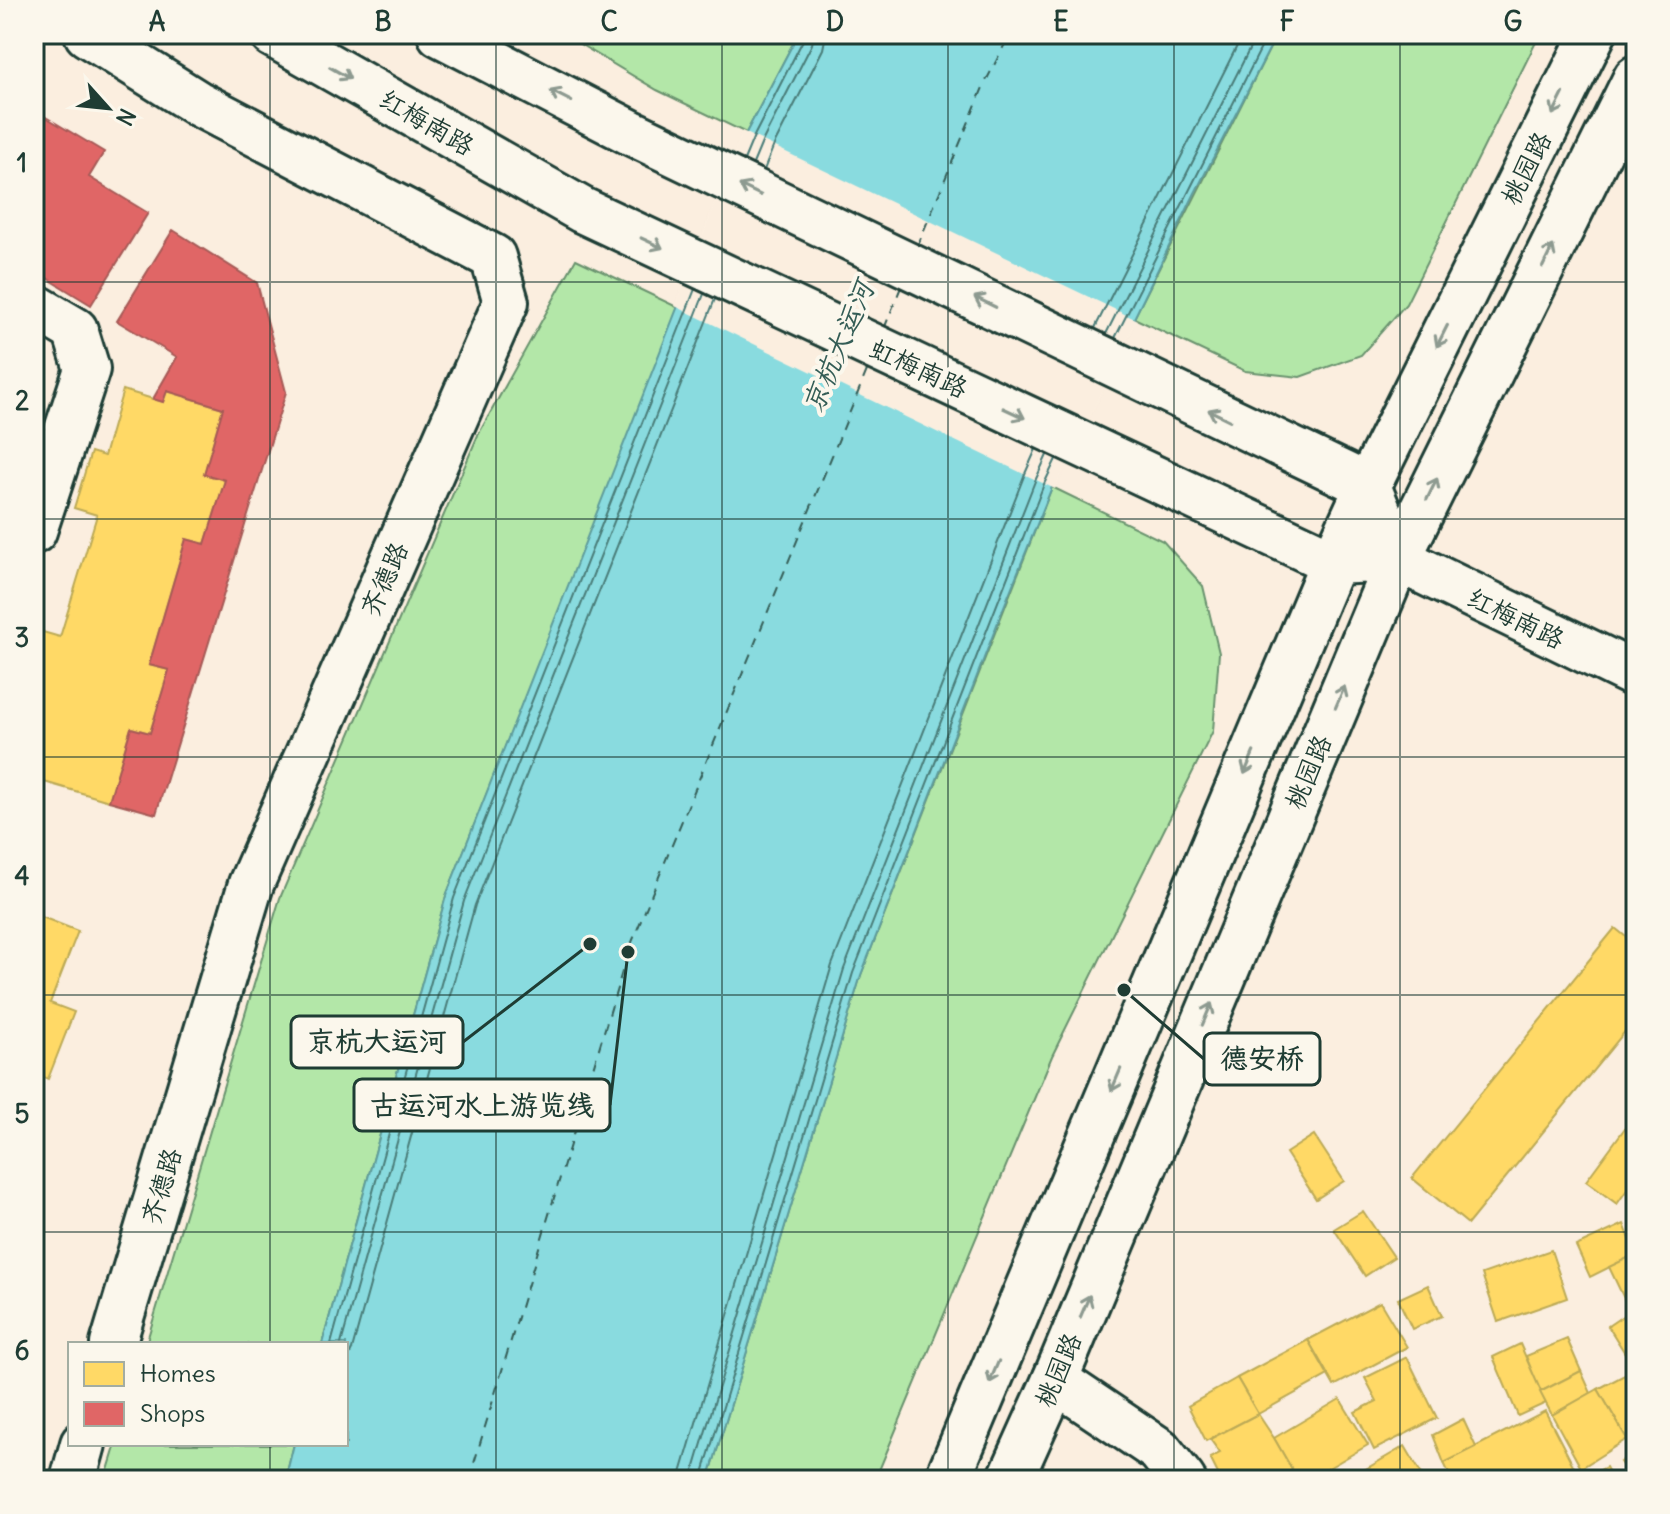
<svg xmlns="http://www.w3.org/2000/svg" width="1670" height="1514" font-family="Delius,'LXGW WenKai TC',sans-serif">
	<style>
		.green { fill: #b3e7a8; stroke: #69926e; stroke-width: 2 }
		.water { fill: #89dbdf; stroke: #5f9c9b; stroke-width: 2 }
		.pier { fill: #fbeedf }
		.homes { fill: #ffd966; stroke: #bcaa57; stroke-width: 2 }
		.shops { fill: #e06666; stroke: #a65a57; stroke-width: 2 }
		.lines { fill: none; stroke-linecap: round; stroke-linejoin: round }
		.shore { stroke: #497c78; stroke-width: 2 }
		.ferry { stroke: #345d56; stroke-width: 2; stroke-dasharray: 10 8; stroke-linecap: butt }
		.minor-casing { stroke: #1f3d34; stroke-width: 50 }
		.major-casing { stroke: #1f3d34; stroke-width: 50 }
		.minor { stroke: #fbf7ec; stroke-width: 44 }
		.major { stroke: #fbf7ec; stroke-width: 44 }
		.oneway { stroke: #8d9a90 }
		.grid { fill: none; stroke: #1f3d34; stroke-width: 2; stroke-opacity: 0.55 }
		.labels { text-anchor: middle; dominant-baseline: central; stroke-width: 8; stroke-linejoin: round; paint-order: stroke }
		.street-label { font-size: 26px; fill: #1f3d34; stroke: #fbf7ec }
		.water-label { font-size: 28px; font-style: italic; fill: #345d56; stroke: #fbf7ec }
		.leader { fill: none; stroke: #1f3d34; stroke-width: 3 }
		.callout-dot { fill: #1f3d34; stroke: #fbf7ec; stroke-width: 3 }
		.callout { fill: #fbf7ec; stroke: #1f3d34; stroke-width: 3 }
		.callout-label { font-size: 28px; text-anchor: middle; font-weight: bold; fill: #1f3d34 }
		.neatline { fill: none; stroke: #1f3d34; stroke-width: 3 }
		.grid-label { font-size: 26px; text-anchor: middle; font-weight: bold; fill: #1f3d34 }
	</style>
	<rect width="100%" height="100%" fill="#fbeedf"/>
	<filter id="ink" filterUnits="userSpaceOnUse"><feTurbulence type="fractalNoise" baseFrequency=".0125" numOctaves="2"/><feDisplacementMap in="SourceGraphic" scale="16" xChannelSelector="R" yChannelSelector="G"/><feConvolveMatrix kernelMatrix="1 2 1 2 8 2 1 2 1" color-interpolation-filters="sRGB"/></filter>
	<g filter="url(#ink)">
		<!-- green -->
		<g class="green">
			<polygon points="563,34 798,34 746,133 657,90"/>
			<polygon points="1277,34 1540,34 1406,304 1361,355 1300,377 1245,371 1134,318"/>
			<polygon points="576,259 679,308 446,896 322,1344 146,1344 280,898 478,435"/>
			<polygon points="1052,487 1163,541 1203,586 1219,653 1213,731 1052,1056 875,1480 708,1480 861,975"/>
			<polygon points="116,1444 294,1444 285,1480 105,1480"/>
		</g>
		<!-- water -->
		<polygon class="water" points="798,34 1277,34 1194,195 1052,487 1003,609 861,975 708,1480 285,1480 294,1444 346,1444 346,1344 322,1344 446,896 746,133"/>
		<!-- pier -->
		<polygon class="pier" points="742,131 1137,320 1055,489 675,306"/>
		<!-- homes -->
		<g class="homes">
			<polygon points="123,390 163,402 167,391 223,408 204,474 225,480 205,544 186,539 149,665 169,670 150,733 131,728 109,801 34,779 37,765 34,763 34,636 36,630 60,637 97,515 74,508 91,452 104,456"/>
			<polygon points="34,914 78,931 50,1003 74,1012 48,1079 34,1073"/>
			<polygon points="1615,928 1636,945 1636,1018 1468,1224 1412,1178"/>
			<polygon points="1636,1113 1636,1177 1617,1204 1586,1181"/>
			<polygon points="1314,1135 1344,1181 1316,1199 1286,1153"/>
			<polygon points="1363,1211 1394,1257 1365,1276 1334,1229"/>
			<polygon points="1624,1224 1636,1254 1590,1277 1576,1246"/>
			<polygon points="1551,1250 1567,1298 1498,1322 1482,1274"/>
			<polygon points="1636,1254 1636,1307 1630,1311 1609,1267"/>
			<polygon points="1428,1285 1442,1316 1412,1329 1398,1299"/>
			<polygon points="1380,1302 1407,1347 1334,1386 1308,1340"/>
			<polygon points="1636,1307 1636,1346 1625,1353 1608,1326"/>
			<polygon points="1567,1339 1581,1371 1540,1392 1526,1356"/>
			<polygon points="1308,1340 1328,1375 1258,1414 1237,1378"/>
			<polygon points="1520,1344 1546,1403 1518,1416 1493,1357"/>
			<polygon points="1407,1357 1437,1418 1374,1450 1355,1412 1377,1401 1365,1378"/>
			<polygon points="1581,1371 1591,1393 1552,1415 1540,1392"/>
			<polygon points="1630,1372 1636,1382 1636,1434 1627,1439 1598,1389"/>
			<polygon points="1237,1378 1258,1414 1206,1441 1188,1406"/>
			<polygon points="1598,1389 1627,1439 1581,1468 1552,1415"/>
			<polygon points="1340,1399 1368,1445 1308,1480 1298,1480 1274,1438"/>
			<polygon points="1545,1411 1576,1471 1559,1480 1452,1480 1444,1463"/>
			<polygon points="1258,1414 1274,1438 1298,1480 1221,1480 1210,1458 1220,1453 1210,1439"/>
			<polygon points="1463,1419 1476,1447 1444,1463 1433,1435"/>
			<polygon points="1405,1446 1425,1480 1347,1480"/>
			<polygon points="1636,1451 1636,1480 1632,1480 1620,1462"/>
			<polygon points="1606,1467 1613,1480 1580,1480"/>
		</g>
		<!-- shops -->
		<g class="shops">
			<polygon points="34,110 104,152 89,177 148,213 91,305 34,270"/>
			<polygon points="173,230 257,283 286,392 156,814 109,801 131,728 150,733 169,670 149,665 186,539 205,544 225,480 204,474 223,408 167,391 163,402 153,399 177,357 117,321"/>
		</g>
		<g class="lines">
			<!-- shore -->
			<g class="shore">
				<polyline points="744,160 754,136 803,40 804,34"/>
				<polyline points="753,164 763,140 812,44 814,34"/>
				<polyline points="764,170 774,145 823,49 826,34"/>
				<polyline points="1095,328 1243,34"/>
				<polyline points="1106,334 1257,34"/>
				<polyline points="1115,338 1268,34"/>
				<polyline points="331,1344 454,898 695,289"/>
				<polyline points="341,1344 464,901 704,294"/>
				<polyline points="346,1362 352,1350 475,905 715,299"/>
				<polyline points="679,1480 832,965 1024,476 1036,449"/>
				<polyline points="691,1480 844,969 1035,481 1047,455"/>
				<polyline points="701,1480 853,973 1044,484 1056,459"/>
			</g>
			<!-- ferry -->
			<g class="ferry">
				<polyline points="917,247 984,85 1010,34"/>
				<polyline points="884,329 901,287"/>
				<polyline points="469,1480 628,952 868,368"/>
			</g>
			<defs>
				<g id="minor">
					<polyline points="87,34 197,103 493,257 506,302 251,884 113,1344"/>
					<polyline points="272,34 582,210 1333,562 1398,559 1636,675"/>
					<polyline points="440,34 630,132 1368,486 1398,559"/>
					<polyline points="34,306 75,330 87,369 34,531"/>
					<polyline points="1055,1380 1159,1450 1183,1480"/>
					<polyline points="73,1480 83,1444"/>
				</g>
				<g id="major">
					<polyline points="947,1480 1333,562 1368,486 1593,34"/>
					<polyline points="1010,1480 1055,1380 1398,559 1636,78"/>
				</g>
			</defs>
			<!-- minor casing -->
			<use href="#minor" class="minor-casing"/>
			<!-- major casing -->
			<use href="#major" class="major-casing"/>
			<!-- minor -->
			<use href="#minor" class="minor"/>
			<!-- major -->
			<use href="#major" class="major"/>
		</g>
		<!-- one-way arrows -->
		<defs><path id="oneway-shaft" d="M-6 0H5M1.5-3L5.5 0L1.5 3" fill="none" stroke-width="1.6" stroke-linecap="round" stroke-linejoin="round" transform="scale(2)"/></defs>
		<g class="oneway">
			<use href="#oneway-shaft" transform="translate(340 73) rotate(30)"/>
			<use href="#oneway-shaft" transform="translate(561 96) rotate(-153)"/>
			<use href="#oneway-shaft" transform="translate(1558 104) rotate(117)"/>
			<use href="#oneway-shaft" transform="translate(750 190) rotate(-154)"/>
			<use href="#oneway-shaft" transform="translate(652 243) rotate(25)"/>
			<use href="#oneway-shaft" transform="translate(1548 256) rotate(-64)"/>
			<use href="#oneway-shaft" transform="translate(985 302) rotate(-154)"/>
			<use href="#oneway-shaft" transform="translate(1442 336) rotate(117)"/>
			<use href="#oneway-shaft" transform="translate(1014 413) rotate(25)"/>
			<use href="#oneway-shaft" transform="translate(1219 415) rotate(-154)"/>
			<use href="#oneway-shaft" transform="translate(1432 489) rotate(-64)"/>
			<use href="#oneway-shaft" transform="translate(1340 697) rotate(-67)"/>
			<use href="#oneway-shaft" transform="translate(1249 763) rotate(113)"/>
			<use href="#oneway-shaft" transform="translate(1207 1014) rotate(-67)"/>
			<use href="#oneway-shaft" transform="translate(1116 1080) rotate(113)"/>
			<use href="#oneway-shaft" transform="translate(1085 1306) rotate(-67)"/>
			<use href="#oneway-shaft" transform="translate(994 1372) rotate(113)"/>
		</g>
	</g>
	<!-- grid -->
	<path class="grid" d="M270,34V1344M496,34V1480M722,34V1480M948,34V1480M1174,34V1480M1400,34V1480M34,282H1636M34,519H1636M34,757H1636M34,995H1636M34,1232H1636M270,1444V1480"/>
	<g class="labels">
		<!-- street labels -->
		<g class="street-label">
			<text transform="translate(427 122) rotate(30)">红梅南路</text>
			<text transform="translate(1526 168) rotate(-63)">桃园路</text>
			<text transform="translate(919 368) rotate(25)">虹梅南路</text>
			<text transform="translate(384 579) rotate(-66)">齐德路</text>
			<text transform="translate(1516 618) rotate(26)">红梅南路</text>
			<text transform="translate(1308 772) rotate(-67)">桃园路</text>
			<text transform="translate(161 1186) rotate(-73)">齐德路</text>
			<text transform="translate(1058 1370) rotate(-67)">桃园路</text>
		</g>
		<!-- water labels -->
		<g class="water-label">
			<text transform="translate(838 347) rotate(-67)">京杭大运河</text>
		</g>
	</g>
	<!-- callouts -->
	<path class="leader" d="M590 944L463 1042M1124 990L1204 1059M628 952L610 1105"/>
	<g class="callout-dot">
		<circle cx="590" cy="944" r="8"/>
		<circle cx="1124" cy="990" r="8"/>
		<circle cx="628" cy="952" r="8"/>
	</g>
	<g class="callout">
		<rect x="291" y="1016" width="172" height="52" rx="8"/>
		<rect x="1204" y="1033" width="116" height="52" rx="8"/>
		<rect x="354" y="1079" width="256" height="52" rx="8"/>
	</g>
	<g class="callout-label">
		<text x="377" y="1051">京杭大运河</text>
		<text x="1262" y="1068">德安桥</text>
		<text x="482" y="1115">古运河水上游览线</text>
	</g>
	<!-- margin -->
	<rect width="1670" height="1514" fill="none" stroke="#fbf7ec" stroke-width="88"/>
	<!-- legend -->
	<rect x="68" y="1342" width="280" height="104" fill="#fbf7ec" stroke="#a3ada2" stroke-width="2"/>
	<rect x="84" y="1362" width="40" height="24" fill="#ffd966" stroke="#a3ada2" stroke-width="2"/>
	<text x="140" y="1382" font-size="24" fill="#1f3d34">Homes</text>
	<rect x="84" y="1402" width="40" height="24" fill="#e06666" stroke="#a3ada2" stroke-width="2"/>
	<text x="140" y="1422" font-size="24" fill="#1f3d34">Shops</text>
	<!-- north arrow -->
	<g transform="translate(108 108) rotate(117)" stroke="#fbf7ec" stroke-width="6" paint-order="stroke">
	<path d="M0-6L14 30L0 20L-14 30Z" fill="#1f3d34"/>
	<text y="-12" font-size="22" font-weight="bold" text-anchor="middle" fill="#1f3d34">N</text>
	</g>
	<rect x="44" y="44" width="1582" height="1426" class="neatline"/>
	<g class="grid-label">
		<text x="157" y="31">A</text>
		<text x="383" y="31">B</text>
		<text x="609" y="31">C</text>
		<text x="835" y="31">D</text>
		<text x="1061" y="31">E</text>
		<text x="1287" y="31">F</text>
		<text x="1513" y="31">G</text>
		<text x="22" y="172">1</text>
		<text x="22" y="410">2</text>
		<text x="22" y="647">3</text>
		<text x="22" y="885">4</text>
		<text x="22" y="1123">5</text>
		<text x="22" y="1360">6</text>
	</g>
</svg>
